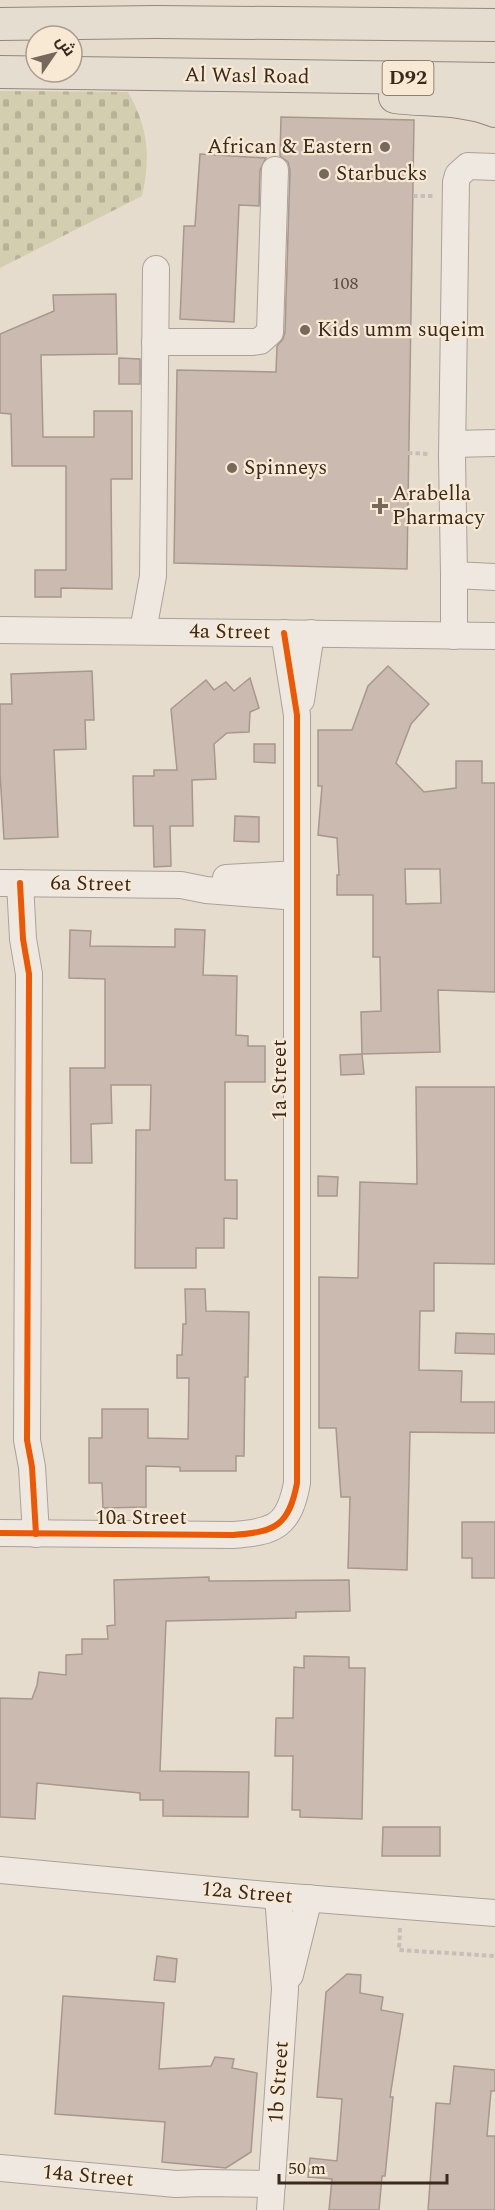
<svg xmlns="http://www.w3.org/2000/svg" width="495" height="2210" font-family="Spectral,Cairo,serif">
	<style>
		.cemetery { fill: url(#cemetery-stones) }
		.building { fill: #cabaaf; stroke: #a7978d; stroke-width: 1.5; fill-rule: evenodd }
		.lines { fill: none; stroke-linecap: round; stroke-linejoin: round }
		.minor-casing { stroke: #aca197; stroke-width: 28 }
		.major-casing { stroke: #91877e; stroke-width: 34 }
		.path { stroke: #c7bfb7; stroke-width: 4; stroke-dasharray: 4.5 3; stroke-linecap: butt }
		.minor { stroke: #eee8e0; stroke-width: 26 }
		.major { stroke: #e6ddd1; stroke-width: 32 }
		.cycleway-casing { stroke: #f7e9d4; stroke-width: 10 }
		.cycleway { stroke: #e8590c; stroke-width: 6 }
		.poi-dot { fill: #77685c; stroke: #f7e9d4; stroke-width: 2 }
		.labels { text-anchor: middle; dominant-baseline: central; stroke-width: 4.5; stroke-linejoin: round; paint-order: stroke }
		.number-label { font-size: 18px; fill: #5f4d42 }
		.shield { fill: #f7e9d4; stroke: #736355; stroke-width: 1.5 }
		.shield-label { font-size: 20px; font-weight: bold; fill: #3b291e }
		.street-label { font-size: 21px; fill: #3b291e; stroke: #f7e9d4 }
		.poi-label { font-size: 21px; fill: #3b291e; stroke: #f7e9d4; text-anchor: start }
	</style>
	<defs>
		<pattern id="cemetery-stones" width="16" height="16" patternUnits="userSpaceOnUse" patternTransform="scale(1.5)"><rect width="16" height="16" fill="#d3ceb0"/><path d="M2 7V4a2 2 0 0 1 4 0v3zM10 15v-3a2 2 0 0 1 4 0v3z" fill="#b6b197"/></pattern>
	</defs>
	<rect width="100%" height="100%" fill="#e6dcce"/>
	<!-- cemetery -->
	<path class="cemetery" d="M0,91L128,92C148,127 151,157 142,196L0,268Z"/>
	<!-- building -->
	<g class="building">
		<polygon points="281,117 414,120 407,569 174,563 177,370 276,372 277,346 283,339 285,332 290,170 288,162 280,156"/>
		<polygon points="200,154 266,158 260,170 259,206 239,205 234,322 180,319 184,226 195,226"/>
		<polygon points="116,294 117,354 41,355 43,437 94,437 94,411 132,411 132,479 111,479 112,589 61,588 61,597 35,597 35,570 66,570 66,466 12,466 11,414 0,413 0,334 54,311 53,295"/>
		<polygon points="119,358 140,359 140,384 119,384"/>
		<path d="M388,666L429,704L411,724L396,763L424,792L456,788V761H482V783H495V992L438,990L440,1052L362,1054L361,1012L381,1011L380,957H373V895H337V875H339L337,838L318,835L322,786H318V730H352L368,686ZM405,869H440L441,903L406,904Z"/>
		<polygon points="92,671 94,720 85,720 86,749 54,750 58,837 4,839 0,773 0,704 12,704 11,674"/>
		<polygon points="250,678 259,708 250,712 249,732 227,733 214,744 216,779 192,780 193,826 170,826 171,866 154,867 153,826 134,826 133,776 154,776 154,770 177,770 171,709 206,680 214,690 226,682 234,691"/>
		<polygon points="254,744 275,744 275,763 254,762"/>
		<polygon points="235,816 259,817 259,842 234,841"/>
		<polygon points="175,929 205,930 203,975 237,976 236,1035 248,1036 248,1046 265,1046 265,1082 225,1082 225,1180 237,1180 237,1219 224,1218 224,1248 196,1248 196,1268 135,1268 136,1130 150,1130 151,1085 111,1085 112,1123 91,1124 92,1163 71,1163 70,1068 105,1068 105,979 69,978 70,930 91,931 90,946 175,947"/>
		<polygon points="362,1054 364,1074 341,1075 340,1055"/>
		<polygon points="416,1087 495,1087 495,1264 434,1263 434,1311 420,1311 419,1370 462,1371 461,1402 495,1402 495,1433 410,1432 407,1570 348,1568 350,1497 341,1497 336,1428 319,1428 319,1277 358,1278 360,1182 417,1184"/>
		<polygon points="318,1176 338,1177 337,1196 318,1196"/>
		<polygon points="185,1289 205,1289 206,1311 249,1312 248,1377 245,1377 244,1456 236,1456 236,1471 180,1471 180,1467 146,1466 146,1507 103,1508 102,1483 89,1483 89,1438 102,1438 102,1409 148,1409 148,1438 188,1439 189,1378 177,1378 177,1355 182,1355 183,1324 186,1324"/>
		<polygon points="456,1333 495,1334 495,1354 455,1353"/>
		<polygon points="462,1522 495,1522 495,1578 472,1578 472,1558 462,1558"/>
		<polygon points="209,1577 209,1581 349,1580 350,1611 296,1612 296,1618 166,1621 160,1771 249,1772 248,1817 163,1816 163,1800 140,1800 140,1793 37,1783 35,1819 0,1817 0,1698 32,1699 37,1685 39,1672 66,1675 66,1655 82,1654 82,1639 108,1639 107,1626 115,1625 114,1580"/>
		<polygon points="304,1656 349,1657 349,1668 365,1668 362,1819 300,1817 300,1810 292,1810 293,1756 275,1756 276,1718 293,1718 294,1667 304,1668"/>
		<polygon points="383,1827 440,1827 440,1856 382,1856"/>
		<polygon points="157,1956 177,1959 175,1982 154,1980"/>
		<polygon points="347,1974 361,1975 360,1993 383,1997 381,2010 403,2014 390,2097 393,2097 385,2176 382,2176 379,2210 329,2210 332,2179 308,2177 310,2158 337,2161 342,2099 317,2097 326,1992"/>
		<polygon points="63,1996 164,2003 159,2069 211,2066 215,2057 234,2059 232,2068 257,2073 251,2152 226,2168 162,2162 165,2122 55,2114"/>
		<polygon points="454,2066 495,2070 495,2091 491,2091 487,2136 495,2136 495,2210 428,2210 436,2103 450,2104"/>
	</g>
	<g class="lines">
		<defs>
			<g id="minor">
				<polyline points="495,167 468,166 458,175 456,182 452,456 454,575 495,577"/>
				<polyline points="155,342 253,342 260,341 270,332 275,170"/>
				<polyline points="453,444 495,443"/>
				<polyline points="454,575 454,636"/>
				<polyline points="0,630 495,636"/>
				<polyline points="143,631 153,576 156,269"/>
				<polyline points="301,700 311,633"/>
				<polyline points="226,878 297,874"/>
				<polyline points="0,883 181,885 206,890 297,897"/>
				<polyline points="20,883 23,939 29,974 27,1440 32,1467 36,1534"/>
				<path d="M0,1533L233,1535C275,1532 289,1526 297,1483V715L284,633"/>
				<polyline points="0,1870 278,1896 495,1913"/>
				<polyline points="290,1975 309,1898"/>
				<polyline points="0,2168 176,2184 202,2183 272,2184"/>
				<polyline points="270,2210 285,1989 278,1896"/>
			</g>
			<g id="major">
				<polyline points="0,24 156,22 495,25"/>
				<polyline points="0,72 495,79"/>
				<path d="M395,97C427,101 464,98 495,111"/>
			</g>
		</defs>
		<!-- minor casing -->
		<use href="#minor" class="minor-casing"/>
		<!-- major casing -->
		<use href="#major" class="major-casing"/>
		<!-- path -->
		<g class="path">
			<polyline points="413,196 433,196"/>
			<polyline points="408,453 429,454"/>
			<polyline points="400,1928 399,1950 495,1956"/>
		</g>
		<!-- minor -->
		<use href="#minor" class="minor"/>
		<!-- major -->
		<use href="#major" class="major"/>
		<defs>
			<g id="cycleway">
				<polyline points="20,883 23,939 29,974 27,1440 32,1467 36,1534"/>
				<path d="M0,1533L233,1535C275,1532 289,1526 297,1483V715L284,633"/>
			</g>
		</defs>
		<!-- cycleway casing -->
		<use href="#cycleway" class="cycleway-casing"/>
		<!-- cycleway -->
		<use href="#cycleway" class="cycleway"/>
	</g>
	<!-- markers -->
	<g class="poi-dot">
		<circle cx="385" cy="147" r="6"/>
		<circle cx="324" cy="174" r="6"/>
		<circle cx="305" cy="330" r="6"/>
		<circle cx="232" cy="468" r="6"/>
		<path d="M377 497h6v6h6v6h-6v6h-6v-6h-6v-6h6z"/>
	</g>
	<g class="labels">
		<!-- number labels -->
		<g class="number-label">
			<text x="345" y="283">108</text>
		</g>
		<!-- shield labels -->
		<rect class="shield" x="382.5" y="61" width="51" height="34" rx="4.5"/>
		<g class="shield-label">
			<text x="408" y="78">D92</text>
		</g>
		<!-- street labels -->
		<g class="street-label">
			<text transform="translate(247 76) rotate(1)">Al Wasl Road</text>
			<text transform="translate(230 632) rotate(1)">4a Street</text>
			<text transform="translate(91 884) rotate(1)">6a Street</text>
			<text transform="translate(280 1080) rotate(-90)">1a Street</text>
			<text x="141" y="1518">10a Street</text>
			<text transform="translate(247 1893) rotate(5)">12a Street</text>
			<text transform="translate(279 2082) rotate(-86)">1b Street</text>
			<text transform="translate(88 2176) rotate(5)">14a Street</text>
		</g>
		<!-- poi labels -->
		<g class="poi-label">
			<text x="373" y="147" text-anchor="end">African &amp; Eastern</text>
			<text x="336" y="174">Starbucks</text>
			<text x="317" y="330">Kids umm suqeim</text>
			<text x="244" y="468">Spinneys</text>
			<text x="392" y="494">Arabella<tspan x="392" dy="24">Pharmacy</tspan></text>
		</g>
	</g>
	<!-- north arrow -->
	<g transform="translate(54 54) rotate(55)"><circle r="28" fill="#f7e9d4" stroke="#ac9c8b" stroke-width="1.5"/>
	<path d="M0-4.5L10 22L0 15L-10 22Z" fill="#77685c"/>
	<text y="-9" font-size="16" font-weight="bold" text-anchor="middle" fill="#3b291e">ش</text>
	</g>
	<!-- scale -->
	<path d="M279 2174v9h168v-9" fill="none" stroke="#3b291e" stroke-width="3"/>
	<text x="288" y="2174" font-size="18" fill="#3b291e" stroke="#f7e9d4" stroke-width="4.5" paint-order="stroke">50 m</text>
</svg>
